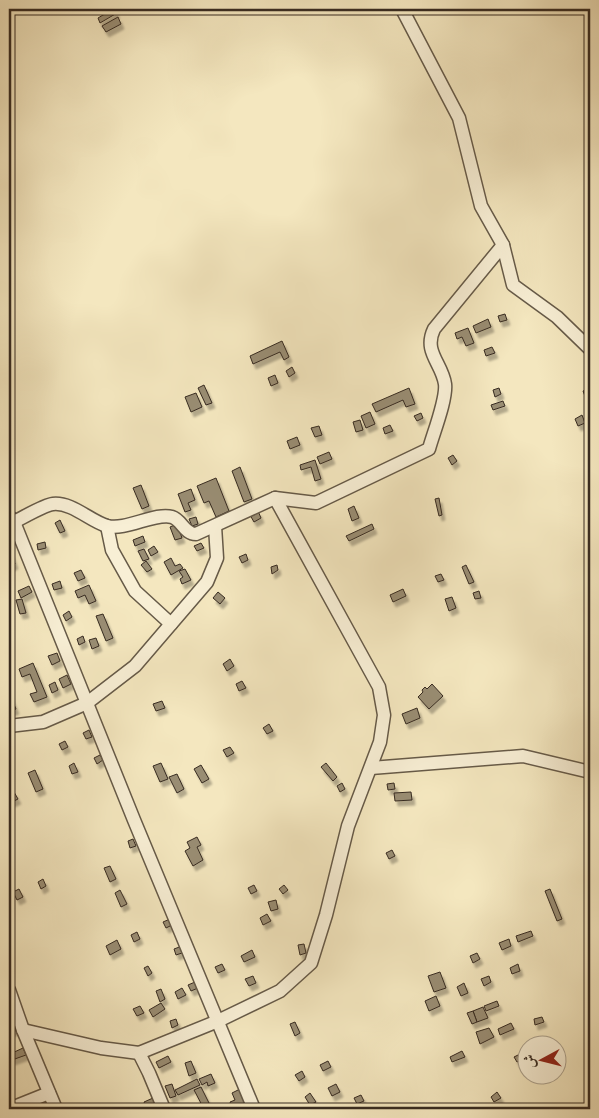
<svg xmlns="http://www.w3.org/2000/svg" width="599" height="1118" font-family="'Libre Bodoni',Amiri,serif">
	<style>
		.building { fill: #998d73; stroke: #372b21; filter: url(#shadow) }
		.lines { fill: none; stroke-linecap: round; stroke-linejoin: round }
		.minor-casing { stroke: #665a48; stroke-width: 15 }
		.minor { stroke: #f8efd5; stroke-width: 12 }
	</style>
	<defs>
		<filter id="shadow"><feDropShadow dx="3" dy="5" stdDeviation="1" flood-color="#0004"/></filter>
	</defs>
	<rect width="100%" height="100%" fill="#f4e7bf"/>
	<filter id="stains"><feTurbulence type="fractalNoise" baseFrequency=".004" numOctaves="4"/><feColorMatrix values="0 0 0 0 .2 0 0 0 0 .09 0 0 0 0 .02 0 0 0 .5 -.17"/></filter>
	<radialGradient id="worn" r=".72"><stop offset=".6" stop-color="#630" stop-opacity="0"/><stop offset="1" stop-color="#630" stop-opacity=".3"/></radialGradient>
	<!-- building -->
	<g class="building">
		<polygon points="113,9 117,13 100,23 98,18"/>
		<polygon points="118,17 121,24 106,32 102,26"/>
		<polygon points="505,314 507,320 500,322 498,316"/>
		<polygon points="488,319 491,327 476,333 473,326"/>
		<polygon points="468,328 474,343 466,346 462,337 457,339 455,333"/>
		<polygon points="282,341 289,357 284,360 280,352 253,364 250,356"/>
		<polygon points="492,347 495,353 486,356 484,350"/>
		<polygon points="292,367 295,373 289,377 286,371"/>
		<polygon points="275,375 278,383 271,386 268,378"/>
		<polygon points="204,385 212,403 206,405 198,388"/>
		<polygon points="409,388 415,404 406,407 403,400 376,412 372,404"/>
		<polygon points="499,388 501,394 495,397 493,390"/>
		<polygon points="590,388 590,397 586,399 583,391"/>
		<polygon points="196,393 202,407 191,412 185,397"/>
		<polygon points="503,401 505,406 493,410 491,405"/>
		<polygon points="370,412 375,424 366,428 361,416"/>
		<polygon points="421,413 423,418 417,421 414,416"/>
		<polygon points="582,415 585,423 578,426 575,419"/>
		<polygon points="360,420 363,430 356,432 353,422"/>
		<polygon points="390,425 393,431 385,434 383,428"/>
		<polygon points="319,426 322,435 315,437 311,428"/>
		<polygon points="297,437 300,445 290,449 287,441"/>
		<polygon points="329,452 332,459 320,464 317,457"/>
		<polygon points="453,455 457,461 452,465 448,458"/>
		<polygon points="315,460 321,479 315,481 311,467 301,470 300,465"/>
		<polygon points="240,467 252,499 244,502 232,471"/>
		<polygon points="216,478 229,511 216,517 209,501 204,503 197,486"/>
		<polygon points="141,485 149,506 142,509 133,488"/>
		<polygon points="191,489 195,500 188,503 191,510 185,512 178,494"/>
		<polygon points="439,498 442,515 439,516 435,499"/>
		<polygon points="354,506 359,518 352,521 348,509"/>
		<polygon points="258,511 261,518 254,522 250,515"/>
		<polygon points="196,517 198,524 192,526 189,519"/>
		<polygon points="60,520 65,531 60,533 55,523"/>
		<polygon points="177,524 182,538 175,540 170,527"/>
		<polygon points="372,524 374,529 349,541 346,536"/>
		<polygon points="143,536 145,542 135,546 133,540"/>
		<polygon points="45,542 46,548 38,550 37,544"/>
		<polygon points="201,543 204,548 197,551 194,546"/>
		<polygon points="154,546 158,552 151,556 148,550"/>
		<polygon points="144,549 149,559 143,561 138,551"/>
		<polygon points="11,553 15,564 9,567 9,554"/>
		<polygon points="246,554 248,560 242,563 239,557"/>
		<polygon points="171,558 175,566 180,564 183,568 171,575 164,562"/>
		<polygon points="146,561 152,569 147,572 141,565"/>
		<polygon points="277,565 278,570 272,574 271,567"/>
		<polygon points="466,565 474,582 469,584 462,567"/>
		<polygon points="185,569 191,580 182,584 180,579 183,577 179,571"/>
		<polygon points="81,570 85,578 78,581 74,573"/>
		<polygon points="441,574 444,580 438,582 435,576"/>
		<polygon points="60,581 62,588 54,590 52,584"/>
		<polygon points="89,585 96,601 89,604 85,595 78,598 75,591"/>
		<polygon points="29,586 32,592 21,598 18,591"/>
		<polygon points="403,589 406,596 393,602 390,595"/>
		<polygon points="479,591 481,598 475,599 473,593"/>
		<polygon points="218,592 225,598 220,604 213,598"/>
		<polygon points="452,597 456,608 449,611 445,599"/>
		<polygon points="22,599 26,613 20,614 16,600"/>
		<polygon points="69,611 72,617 66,621 63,615"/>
		<polygon points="103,614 113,638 106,641 96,616"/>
		<polygon points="83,636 85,642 79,645 77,639"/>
		<polygon points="96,638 99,646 92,649 89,640"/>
		<polygon points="57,653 60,661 52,665 48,656"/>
		<polygon points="230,659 234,666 227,671 223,664"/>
		<polygon points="33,663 47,697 34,702 30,694 37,692 30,674 22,677 19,669"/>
		<polygon points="67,675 71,684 63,688 59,679"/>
		<polygon points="242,681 246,688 239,691 236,684"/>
		<polygon points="55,682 58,690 52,693 49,685"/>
		<polygon points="432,684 443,696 429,709 418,697 423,692 422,690 425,687 427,689"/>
		<polygon points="9,693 16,709 9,712"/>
		<polygon points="162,701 165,708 156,711 153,704"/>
		<polygon points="417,708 420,718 406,724 402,714"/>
		<polygon points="269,724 273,731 267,734 263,728"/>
		<polygon points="89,730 92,737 86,739 83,733"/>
		<polygon points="65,741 68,747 62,750 59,744"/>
		<polygon points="230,747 234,753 227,757 223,750"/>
		<polygon points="100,755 103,760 97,764 94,758"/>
		<polygon points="74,763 78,772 72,774 69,766"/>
		<polygon points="161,763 168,779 160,782 153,766"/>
		<polygon points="326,763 337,777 333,781 321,767"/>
		<polygon points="201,765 209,779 202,783 194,769"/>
		<polygon points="35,770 43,789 36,792 28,773"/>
		<polygon points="177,774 184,789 177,793 169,777"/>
		<polygon points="342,783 345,789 340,792 337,786"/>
		<polygon points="394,783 395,789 388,790 387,784"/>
		<polygon points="14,792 18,799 12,802 9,795"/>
		<polygon points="411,792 412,800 395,801 394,793"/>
		<polygon points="197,837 201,845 197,847 203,860 193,866 185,851 190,848 187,842"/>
		<polygon points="133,839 136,846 130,848 128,841"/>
		<polygon points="392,850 395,856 389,859 386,853"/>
		<polygon points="110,866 116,879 110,882 104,868"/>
		<polygon points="43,879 46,886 41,889 38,882"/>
		<polygon points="254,885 257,891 251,894 248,888"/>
		<polygon points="284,885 288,890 283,894 279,889"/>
		<polygon points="19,889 23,897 17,900 13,892"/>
		<polygon points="550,889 562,919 557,921 545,891"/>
		<polygon points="120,890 127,904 121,907 115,893"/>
		<polygon points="276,900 278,909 271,911 268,902"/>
		<polygon points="267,914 271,921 263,925 260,918"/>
		<polygon points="170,919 172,925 166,928 163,922"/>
		<polygon points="531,931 533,936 518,942 516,936"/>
		<polygon points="137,932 140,939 134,942 131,935"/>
		<polygon points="509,939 511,946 502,950 499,943"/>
		<polygon points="117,940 121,949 110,955 106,946"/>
		<polygon points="304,944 306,953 300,955 298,945"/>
		<polygon points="182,946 185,952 176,955 174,949"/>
		<polygon points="252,950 255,957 244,962 241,956"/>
		<polygon points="477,953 480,959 473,963 470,956"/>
		<polygon points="222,964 225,970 218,973 215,967"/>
		<polygon points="518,964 520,971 512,974 510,968"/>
		<polygon points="148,966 152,973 148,976 144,968"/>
		<polygon points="440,972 446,988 434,992 428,976"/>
		<polygon points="253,976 256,983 249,986 245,979"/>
		<polygon points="489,976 491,982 484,986 481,979"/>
		<polygon points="195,982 198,988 191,991 188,985"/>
		<polygon points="464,983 468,993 461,996 457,987"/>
		<polygon points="182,988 186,995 178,999 175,992"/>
		<polygon points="161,989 165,999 160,1002 156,991"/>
		<polygon points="436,996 440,1006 429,1011 425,1001"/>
		<polygon points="497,1001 499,1006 486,1011 484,1006"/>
		<polygon points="161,1003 165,1009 153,1017 149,1010"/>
		<polygon points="140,1006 144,1013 137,1016 133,1009"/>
		<polygon points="483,1007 488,1018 477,1022 473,1011"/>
		<polygon points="473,1011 477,1022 472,1024 467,1013"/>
		<polygon points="542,1017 544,1022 535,1025 534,1019"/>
		<polygon points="176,1019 178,1025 172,1028 170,1021"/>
		<polygon points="295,1022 300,1033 295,1036 290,1024"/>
		<polygon points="13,1023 16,1030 9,1032 9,1024"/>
		<polygon points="511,1023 514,1029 500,1035 498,1029"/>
		<polygon points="489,1028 494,1037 480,1044 476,1032"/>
		<polygon points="23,1048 26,1055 12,1060 10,1054"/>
		<polygon points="462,1051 465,1057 452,1062 450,1057"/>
		<polygon points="520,1054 523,1060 517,1062 514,1057"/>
		<polygon points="168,1056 171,1062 159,1068 156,1062"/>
		<polygon points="191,1061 196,1073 189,1076 185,1063"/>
		<polygon points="328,1061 331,1067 323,1071 320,1065"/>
		<polygon points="302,1071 305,1077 299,1081 295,1075"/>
		<polygon points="211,1074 215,1083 208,1086 207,1082 202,1085 199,1079"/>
		<polygon points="197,1079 200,1085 178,1095 175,1090"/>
		<polygon points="172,1084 176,1096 170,1098 165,1086"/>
		<polygon points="336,1084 340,1092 332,1096 328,1088"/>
		<polygon points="201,1087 212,1109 204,1109 194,1090"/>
		<polygon points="240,1089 246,1103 232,1108 230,1102 235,1100 232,1093"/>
		<polygon points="497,1092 501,1098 494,1102 491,1097"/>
		<polygon points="310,1093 316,1102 310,1105 305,1097"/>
		<polygon points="361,1095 364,1101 357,1104 354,1098"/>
		<polygon points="153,1098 155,1104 146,1108 144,1102"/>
	</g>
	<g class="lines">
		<defs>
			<g id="minor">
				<polyline points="402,9 459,118 481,206 503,245 513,285 557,317 590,349"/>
				<polyline points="9,516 14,522 134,820 254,1109"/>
				<path d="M14,522C24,517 44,505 53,504C72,502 90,521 107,526C126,531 155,512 172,517C182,520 184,534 196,534L275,498L316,503L429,449C433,434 447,399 445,384C442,363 423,352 434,329L503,245"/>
				<polyline points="107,526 112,550 135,591 171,624"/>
				<polyline points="9,726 43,722 87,703 135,666 207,582 217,558 215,526"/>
				<polyline points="371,768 523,756 590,772"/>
				<polyline points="9,990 23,1030 56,1109"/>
				<polyline points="23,1030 101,1048 139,1053 218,1021 280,991 311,963 326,915 348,826 380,742 384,715 379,687 275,498"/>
				<polyline points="139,1053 149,1073 164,1109"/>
				<polyline points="9,1109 49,1093"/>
			</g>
		</defs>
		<!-- minor casing -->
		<use href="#minor" class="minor-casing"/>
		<!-- minor -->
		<use href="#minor" class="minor"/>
	</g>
	<!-- margin -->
	<rect width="599" height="1118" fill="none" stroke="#f4e7bf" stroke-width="30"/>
	<rect x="10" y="10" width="579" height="1098" fill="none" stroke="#372b21" stroke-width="2.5"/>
	<rect x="15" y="15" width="569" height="1088" fill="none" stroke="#372b21"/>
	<!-- north arrow -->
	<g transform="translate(542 1060) rotate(263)"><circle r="24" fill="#f8efd5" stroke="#aba18d"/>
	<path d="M0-4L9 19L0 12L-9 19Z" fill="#8f2418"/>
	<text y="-8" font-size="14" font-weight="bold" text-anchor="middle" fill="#372b21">ش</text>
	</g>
	<rect width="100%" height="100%" filter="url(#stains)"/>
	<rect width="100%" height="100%" fill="url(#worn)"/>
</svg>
